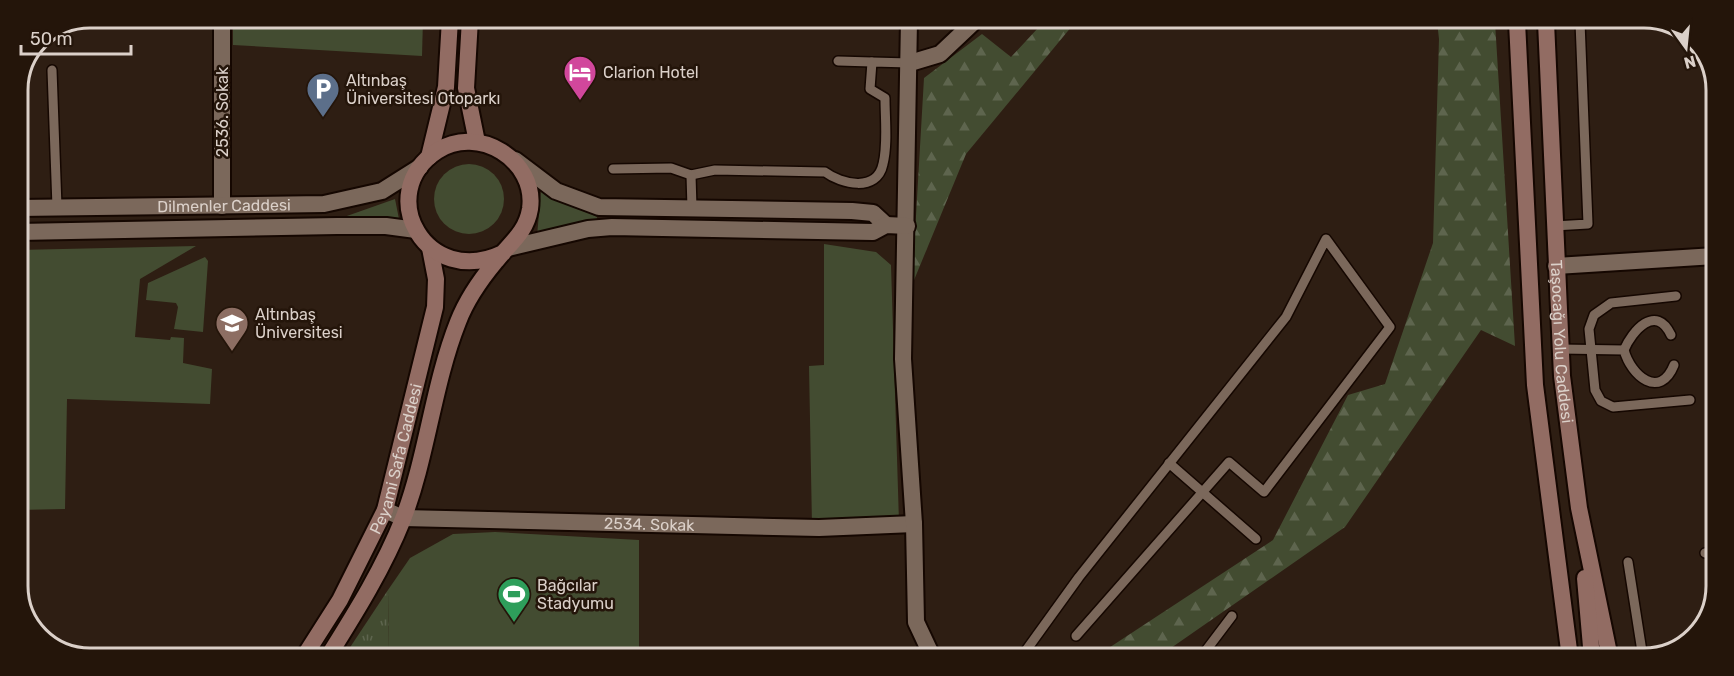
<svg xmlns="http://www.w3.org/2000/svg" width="1734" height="676" font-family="Rubik,sans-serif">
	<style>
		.grass { fill: #434c31 }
		.forest { fill: url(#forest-firs) }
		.park { fill: url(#park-tufts) }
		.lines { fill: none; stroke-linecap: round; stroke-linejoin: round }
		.service-casing { stroke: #150701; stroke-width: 12 }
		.minor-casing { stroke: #150701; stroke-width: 20 }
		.tertiary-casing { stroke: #150701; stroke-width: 20 }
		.secondary-casing { stroke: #150701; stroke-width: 20 }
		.service { stroke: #7b685b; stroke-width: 9 }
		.minor { stroke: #7b685b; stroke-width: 16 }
		.tertiary { stroke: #7b685b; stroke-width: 16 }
		.secondary { stroke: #926c63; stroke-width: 16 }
		.labels { text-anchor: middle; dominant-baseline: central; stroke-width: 5; stroke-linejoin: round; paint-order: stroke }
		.poi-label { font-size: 16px; fill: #dbd0c9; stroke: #24150a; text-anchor: start }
		.street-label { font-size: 16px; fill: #dbd0c9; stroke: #24150a }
		.rim { fill: none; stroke: #dbd0c9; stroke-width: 3 }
	</style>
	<defs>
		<pattern id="forest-firs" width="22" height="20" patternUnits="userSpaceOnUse" patternTransform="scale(1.5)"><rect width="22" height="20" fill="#434c31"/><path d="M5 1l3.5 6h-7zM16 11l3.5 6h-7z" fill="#5e654e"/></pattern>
		<pattern id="park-tufts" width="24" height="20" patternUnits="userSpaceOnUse" patternTransform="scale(1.5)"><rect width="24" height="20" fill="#434c31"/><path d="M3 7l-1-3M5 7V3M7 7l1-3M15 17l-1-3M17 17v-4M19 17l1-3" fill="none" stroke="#5e654e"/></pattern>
	</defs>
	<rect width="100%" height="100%" fill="#2e1e13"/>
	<!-- grass -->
	<g class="grass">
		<polygon points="233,18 423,19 422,56 233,45"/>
		<circle cx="469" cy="199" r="35"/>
		<polygon points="541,191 547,191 597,217 597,221 537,236"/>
		<polygon points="395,199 399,219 344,217"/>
		<polygon points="824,244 876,252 891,265 899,522 812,525 809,366 824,365"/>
		<polygon points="196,246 140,279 135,337 170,340 171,337 184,338 183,363 212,369 210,404 67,399 65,509 18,510 18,250"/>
		<polygon points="205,257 208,261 203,332 174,329 178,307 176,303 146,300 148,283"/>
		<polygon points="495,532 639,540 639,655 389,655 388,590 410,558 453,534"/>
	</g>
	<!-- forest -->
	<g class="forest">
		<polygon points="1042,20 1077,20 966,154 912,285 924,78 982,34 1011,57 1038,28"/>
		<polygon points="1437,21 1495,22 1515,346 1481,330 1345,527 1158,657 1095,657 1273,540 1348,395 1385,384 1433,243 1439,39"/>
	</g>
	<!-- park -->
	<polygon class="park" points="388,590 389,655 345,655"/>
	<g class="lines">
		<defs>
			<g id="service">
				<polyline points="838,61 872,62"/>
				<polyline points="52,70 57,207"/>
				<path d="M613,169L671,168L691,175L715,170L825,172C841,184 877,193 883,164C888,144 885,119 885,98L870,89L872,62L910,63"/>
				<polyline points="691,175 692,208"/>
				<polyline points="1554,226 1588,224 1580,22"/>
				<polyline points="1676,296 1611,303 1594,315 1589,329 1595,390 1601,401 1613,407 1690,400"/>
				<path d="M1560,349L1624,350C1631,376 1660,400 1674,365"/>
				<path d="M1624,350C1632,331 1656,303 1671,335"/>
				<polyline points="1169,463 1256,539"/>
				<polyline points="1705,553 1712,552"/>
				<polyline points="1628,562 1643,658"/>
				<polyline points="1022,656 1079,577 1286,317 1326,239 1390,327 1264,492 1229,462 1076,636"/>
				<polyline points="1201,657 1232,616"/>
			</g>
			<g id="minor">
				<polyline points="222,18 222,206"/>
				<polyline points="910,63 940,54 976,20"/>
				<polyline points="1556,266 1715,256"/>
				<path id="s1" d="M385,510L403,518L819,528L914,524"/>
			</g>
			<g id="tertiary">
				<polyline points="909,20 903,359 914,524 916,622 932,656"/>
				<polyline points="515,160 556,191 599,207 852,211 873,213 886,225"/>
				<path id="s2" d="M18,208L324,204L382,191L420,167"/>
				<polyline points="18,232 337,226 386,226 416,230"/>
				<polyline points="508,248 588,229 612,227 873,232 886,225 907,226"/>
			</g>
			<g id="secondary">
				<polyline points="470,19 466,88 477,142"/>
				<polyline points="1517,22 1535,385 1570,658"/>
				<path id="s3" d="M1546,22L1562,376L1579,508L1610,658"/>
				<polyline points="429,157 446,87 450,19"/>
				<polyline points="1585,578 1592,658"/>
				<path id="s4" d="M305,655L340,600L385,510L435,307L436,279L430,248"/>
				<path d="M329,655C356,612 384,567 403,519C427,457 433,385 458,322C466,301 481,279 496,261C510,243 526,233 530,209C537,160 478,124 437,151C373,193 426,290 503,253"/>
			</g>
		</defs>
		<!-- service casing -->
		<use href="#service" class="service-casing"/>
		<!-- minor casing -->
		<use href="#minor" class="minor-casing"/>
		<!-- tertiary casing -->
		<use href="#tertiary" class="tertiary-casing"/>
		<!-- secondary casing -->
		<use href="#secondary" class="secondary-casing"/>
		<!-- service -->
		<use href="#service" class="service"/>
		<!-- minor -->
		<use href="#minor" class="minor"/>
		<!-- tertiary -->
		<use href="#tertiary" class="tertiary"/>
		<!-- secondary -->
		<use href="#secondary" class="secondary"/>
	</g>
	<!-- icons -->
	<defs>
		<symbol id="hotel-pin" viewBox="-11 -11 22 30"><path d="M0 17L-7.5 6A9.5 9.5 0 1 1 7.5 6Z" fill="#d1479c" stroke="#24150a"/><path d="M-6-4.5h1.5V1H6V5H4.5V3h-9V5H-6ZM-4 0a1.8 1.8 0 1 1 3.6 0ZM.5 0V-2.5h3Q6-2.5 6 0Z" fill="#fff"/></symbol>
		<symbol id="parking-pin" viewBox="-11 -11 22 30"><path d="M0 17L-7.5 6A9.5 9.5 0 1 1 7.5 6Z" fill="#5c6f8a" stroke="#24150a"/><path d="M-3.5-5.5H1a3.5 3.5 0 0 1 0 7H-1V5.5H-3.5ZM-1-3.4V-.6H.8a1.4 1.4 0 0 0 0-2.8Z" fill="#fff"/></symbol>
		<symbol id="university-pin" viewBox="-11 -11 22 30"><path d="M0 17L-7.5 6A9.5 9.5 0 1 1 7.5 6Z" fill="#8d6e63" stroke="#24150a"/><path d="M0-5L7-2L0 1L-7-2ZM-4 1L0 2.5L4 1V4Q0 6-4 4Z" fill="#fff"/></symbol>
		<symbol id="stadium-pin" viewBox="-11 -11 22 30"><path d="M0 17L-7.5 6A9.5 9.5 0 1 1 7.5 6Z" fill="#2e9e5b" stroke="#24150a"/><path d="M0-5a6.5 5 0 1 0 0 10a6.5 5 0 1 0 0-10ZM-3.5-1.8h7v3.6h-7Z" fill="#fff"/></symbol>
	</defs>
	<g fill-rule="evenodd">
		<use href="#hotel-pin" x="561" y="53" width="38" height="52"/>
		<use href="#parking-pin" x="304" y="70" width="38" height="52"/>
		<use href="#university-pin" x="213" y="304" width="38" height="52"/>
		<use href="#stadium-pin" x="495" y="575" width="38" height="52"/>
	</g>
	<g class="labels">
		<!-- poi labels -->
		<g class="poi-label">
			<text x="603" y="72">Clarion Hotel</text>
			<text x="346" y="80">Altınbaş<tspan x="346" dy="18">Üniversitesi Otoparkı</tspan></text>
			<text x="255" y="314">Altınbaş<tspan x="255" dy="18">Üniversitesi</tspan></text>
			<text x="537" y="585">Bağcılar<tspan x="537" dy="18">Stadyumu</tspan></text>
		</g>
		<!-- street labels -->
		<g class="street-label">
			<text transform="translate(222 112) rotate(-90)">2536. Sokak</text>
			<text stroke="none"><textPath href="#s2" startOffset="206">Dilmenler Caddesi</textPath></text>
			<text stroke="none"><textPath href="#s3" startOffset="320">Taşocağı Yolu Caddesi</textPath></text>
			<text stroke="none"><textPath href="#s4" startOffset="218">Peyami Safa Caddesi</textPath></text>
			<text stroke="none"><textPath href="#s1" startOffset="266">2534. Sokak</textPath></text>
		</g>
	</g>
	<!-- crop -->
	<path d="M0 0H1734V676H0ZM90 28H1644A62 62 0 0 1 1706 90V586A62 62 0 0 1 1644 648H90A62 62 0 0 1 28 586V90A62 62 0 0 1 90 28Z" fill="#24150a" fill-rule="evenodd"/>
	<path class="rim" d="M90 28H1644A62 62 0 0 1 1706 90V586A62 62 0 0 1 1644 648H90A62 62 0 0 1 28 586V90A62 62 0 0 1 90 28Z"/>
	<!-- north arrow -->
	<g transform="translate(1686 48) rotate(165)" stroke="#24150a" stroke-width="4.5" paint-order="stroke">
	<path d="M0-4.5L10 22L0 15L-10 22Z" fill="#dbd0c9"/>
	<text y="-9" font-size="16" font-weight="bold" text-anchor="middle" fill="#dbd0c9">N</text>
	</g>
	<!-- scale -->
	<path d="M21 45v9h110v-9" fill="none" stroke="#dbd0c9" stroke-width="3"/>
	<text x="30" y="45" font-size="18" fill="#dbd0c9" stroke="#24150a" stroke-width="4.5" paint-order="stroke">50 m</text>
</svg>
